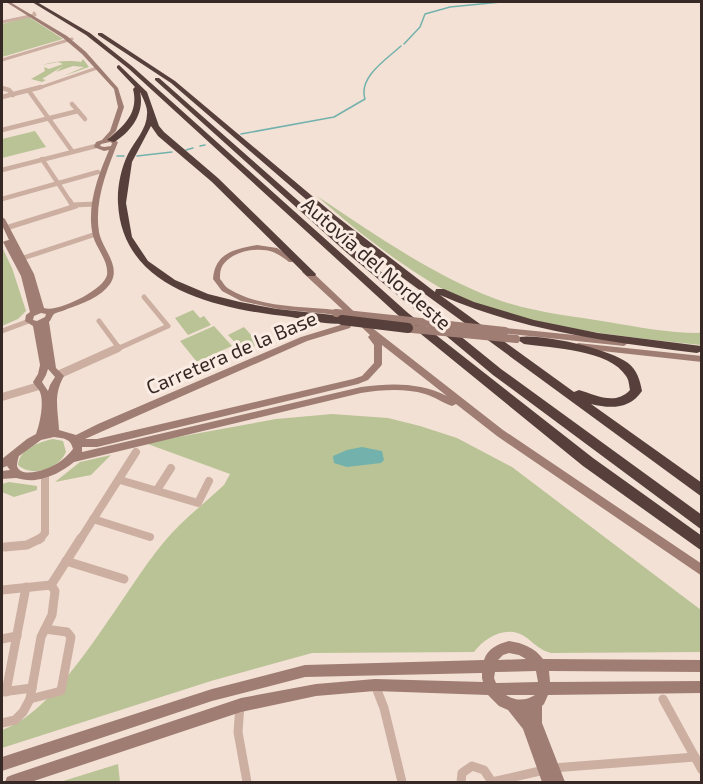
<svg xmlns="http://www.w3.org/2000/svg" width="703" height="784" font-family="'Exo 2',sans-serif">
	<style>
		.green { fill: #bac395 }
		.water { fill: #73b2ac }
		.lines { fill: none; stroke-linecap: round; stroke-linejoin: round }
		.stream { stroke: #73b2ac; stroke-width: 1.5 }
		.street-far4 { stroke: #ccafa1; stroke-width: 3 }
		.street-far3 { stroke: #ccafa1; stroke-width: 4.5 }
		.street-far2 { stroke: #ccafa1; stroke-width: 5 }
		.street-far1 { stroke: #ccafa1; stroke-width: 8 }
		.street { stroke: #ccafa1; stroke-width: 9 }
		.secondary { fill: #9f7d73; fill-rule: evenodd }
		.highway { fill: #57403b; fill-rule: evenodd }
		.secondary-bridge { stroke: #9f7d73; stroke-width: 8 }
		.highway-bridge { stroke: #57403b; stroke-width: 10 }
		.labels { text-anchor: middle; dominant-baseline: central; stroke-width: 6; stroke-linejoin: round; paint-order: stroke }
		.street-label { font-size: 20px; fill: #352825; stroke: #fbece3 }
	</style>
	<rect width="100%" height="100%" fill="#f3e1d6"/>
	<!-- green -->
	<g class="green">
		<polygon points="29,17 63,39 2,57 2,24"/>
		<path d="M83,59L89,67L63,76L84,67L73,66L56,72L63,66L42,79L46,80L42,82L31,79L45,71L44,67L49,69L63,64L58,62L42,65C54,61 70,60 81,62Z"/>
		<polygon points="35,131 46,147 2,158 2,139"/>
		<path d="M317,196C374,234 432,275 496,299C531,312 571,316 608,322C638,327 668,333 699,333L701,330V345C628,337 555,330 485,308C433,292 358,233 317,196Z"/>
		<polygon points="2,247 12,268 26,311 18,319 2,326"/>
		<polygon points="193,310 200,318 204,316 211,325 188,335 175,318"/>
		<polygon points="214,326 232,346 197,362 180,341"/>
		<polygon points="244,327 259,344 243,351 228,335"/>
		<path d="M332,414L388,418L420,426L457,438L512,467L701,610V652L551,653C540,650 536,645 527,638C509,624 486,636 474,652L312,653L211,681L2,748V730C63,709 121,593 164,542C181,521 204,504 224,485L230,474L145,443L276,419Z"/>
		<path d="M53,439L63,441L66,452C59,469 32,478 18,465C19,449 39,442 53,439Z"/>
		<polygon points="111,455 91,475 55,482 80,462"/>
		<polygon points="9,482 37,486 37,490 14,497 2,492 2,484"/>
		<polygon points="118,764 120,782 60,782"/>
	</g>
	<!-- water -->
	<polygon class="water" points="362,447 382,451 384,460 381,463 347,467 334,463 333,456 347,450"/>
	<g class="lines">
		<!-- stream -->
		<g class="stream">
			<polyline points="404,44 420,27 425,14 450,7 501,2"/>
			<path d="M241,134L334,117L365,99C358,77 387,59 401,46"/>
			<polyline points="200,146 205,145"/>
			<polyline points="186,150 193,148"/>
			<polyline points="117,156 124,156"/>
			<polyline points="137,156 172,152"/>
		</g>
		<!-- street-far4 -->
		<g class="street-far4">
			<polyline points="2,22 35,15 34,13"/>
			<polyline points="2,60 72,39"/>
			<polyline points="2,88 5,89"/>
			<polyline points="36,89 97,68"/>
		</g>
		<!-- street-far3 -->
		<g class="street-far3">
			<polyline points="2,88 9,90 13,95"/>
			<polyline points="29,91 72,151"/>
			<polyline points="2,97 41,87"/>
			<polyline points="72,104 85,119"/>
			<polyline points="2,130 78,111"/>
			<polyline points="42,159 71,203"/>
			<polyline points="2,170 96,146"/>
			<polyline points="2,199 98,172"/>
		</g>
		<!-- street-far2 -->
		<g class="street-far2">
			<polyline points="70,201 72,205 96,204"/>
			<polyline points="6,228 76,206"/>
			<polyline points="23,258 96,234"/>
			<polyline points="99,321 119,348"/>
			<polyline points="2,331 29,321"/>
			<polyline points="115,350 168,326 144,297"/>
		</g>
		<!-- street-far1 -->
		<g class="street-far1">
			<polyline points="60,374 118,348"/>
			<polyline points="2,397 39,386"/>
			<polyline points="120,480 198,503 209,481"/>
			<polyline points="157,490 171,468"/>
			<polyline points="93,519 150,537"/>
			<polyline points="39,540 45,533 45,475"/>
			<polyline points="80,540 136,452"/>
		</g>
		<!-- street -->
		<g class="street">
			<polyline points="5,547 27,545 41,538"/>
			<polyline points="66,561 124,579"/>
			<polyline points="51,585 81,538"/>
			<polyline points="2,590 51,585 55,591 52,615 41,637 30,699 23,712 15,720 2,723"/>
			<polyline points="2,639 17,636"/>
			<polyline points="375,685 384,708 402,782"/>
			<polyline points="2,692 32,688"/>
			<polyline points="6,692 26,587"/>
			<polyline points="30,699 61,691 71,637 67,632 45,629"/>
			<polyline points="663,699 702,770"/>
			<polyline points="240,705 238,732 247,782"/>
			<polyline points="461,782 462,773 472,766 484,770 492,782"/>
			<polyline points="492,782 553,768 695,757"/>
		</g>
		<!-- secondary -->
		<g class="secondary">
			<path d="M6,2H10L67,36L86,52L118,88L124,107L116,131L109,138L118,142C107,170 94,201 99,232C102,249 122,266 110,284C101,297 82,304 67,309C64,311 57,312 54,314C52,316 51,320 49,322L56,368L64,376C53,395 58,409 59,430L76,435L98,424L301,337L347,323L350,324L351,326L350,328L307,341L85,439H97L353,379L362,376L374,363V345L368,337L370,335L302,272V268H308L366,323L503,430L702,564V576L497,436L456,404L452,406C443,403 435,397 425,394C404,388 382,390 361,393L74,462C63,471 50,478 35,480C28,481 22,479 16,478C11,478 6,479 2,479V471L10,470L7,466L2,468V459L27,439L36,434C40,423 45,400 39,390C37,387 34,385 33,382L38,374L40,365L33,326L25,321L26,315L30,312L21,276L3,242L5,241L9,240L2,225V217L5,219L34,274L44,308C57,313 104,290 107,275C109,261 96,248 93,236C86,207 98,176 109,150L104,151L94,147L96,142L102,140L110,131L118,107L114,89L82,54L63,38ZM110,142L112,143L111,146L104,147L100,146L101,144ZM41,313L46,314L45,317L37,321L33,320L34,316ZM382,345L447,396C419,382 391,383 361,387L82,452V447H97L358,384L368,380L381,366L382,364ZM48,369L55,377L50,385L48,391L42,382L46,375ZM54,437C64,438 71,439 73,449C68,455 64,459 58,463C51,468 21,480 17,466C17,464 18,458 19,456L41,440Z"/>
			<path d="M257,245L277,248L296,260L292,262H289C284,258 278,254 273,252C257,246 227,252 221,269C220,272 220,275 220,279C223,282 225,287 229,289C260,308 302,306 336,310L339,311L340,313L339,315L278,309L241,301L222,291L213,279C215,253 234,249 257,245Z"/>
			<polygon points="505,328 624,340 628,343 624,346 502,333 501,331"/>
			<polygon points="578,343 702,356 702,362 575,348 574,346"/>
			<path d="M509,641C523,643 535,648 543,659L702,660V672L549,671L550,682L702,681V693L548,695L544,704L542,706V723L565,782H542L523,729L508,710L499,706L488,695L375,691L316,696L241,712L31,782H5L7,777L12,775L241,698L316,684L375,679L483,682L482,678V673L305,677L212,701L2,771V757L212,689L305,665L484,660C488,648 498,644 509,641ZM509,653L519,655L526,659L498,660L503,655ZM536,671L538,682L496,683L494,678L495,672ZM506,695H535C525,701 516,701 506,695Z"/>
		</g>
		<!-- highway -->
		<g class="highway">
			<polygon points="32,2 37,2 90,33 133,67 408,313 593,458 702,536 702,551 583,466 400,317 129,69 86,35"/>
			<path d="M98,33H102L175,81L336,216L435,292L436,289H444L474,302L534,320L598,333L701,346L702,351L697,353C609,342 522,331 440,295L574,392L579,390C596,395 615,406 630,390C629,385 629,380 626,376C610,350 552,348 524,344L518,340L520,337C540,333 611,349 628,363C637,370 640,380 642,391C630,409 611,409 591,404L702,483V497L403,278L330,220L171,83L98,35Z"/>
			<path d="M119,65L147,92L159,126L164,132L218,178L316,274L315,276H307L212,182L158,136L151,126L132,162L126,203L132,237L148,261L175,280L208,294L240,302L277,309L342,316L346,317L347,320L346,323C330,326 308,320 291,317C221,309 122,291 118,203C117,188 121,168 128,154C134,142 147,129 147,114C148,108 143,98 140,92C145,113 131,132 114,142L107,140C124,126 139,113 133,89L135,87L117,68V66Z"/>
			<polygon points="155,78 159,78 353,249 501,369 702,515 702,530 493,375 347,253 155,80"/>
		</g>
		<!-- secondary-bridge -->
		<g class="secondary-bridge">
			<polyline points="336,313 505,331"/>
			<polyline points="402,328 516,339"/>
		</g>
		<!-- highway-bridge -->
		<polyline class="highway-bridge" points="342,320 408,328"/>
	</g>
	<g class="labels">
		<!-- street labels -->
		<g class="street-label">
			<text transform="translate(377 263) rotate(41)">Autovía del Nordeste</text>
			<text transform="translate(231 352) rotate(-23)">Carretera de la Base</text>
		</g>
	</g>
	<!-- border -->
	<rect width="703" height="784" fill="none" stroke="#352825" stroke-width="6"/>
</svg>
